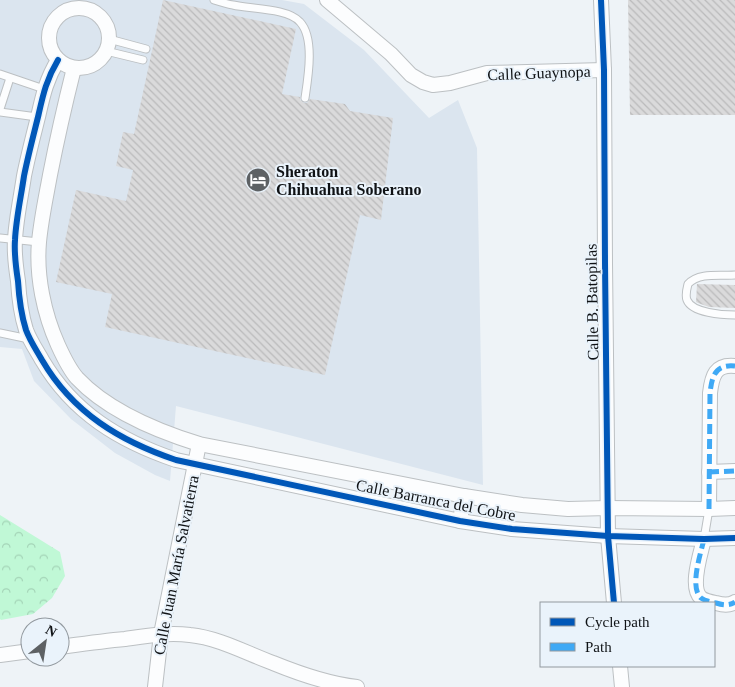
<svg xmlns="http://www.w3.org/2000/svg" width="735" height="687" font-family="Georgia,serif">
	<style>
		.built { fill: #dbe5ef }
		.park { fill: url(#park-crowns) }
		.building { fill: url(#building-back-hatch) }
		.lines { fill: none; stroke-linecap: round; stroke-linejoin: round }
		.service-casing { stroke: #bcc0c3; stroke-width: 9 }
		.minor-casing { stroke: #bcc0c3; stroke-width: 16 }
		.service { stroke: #fcfdfe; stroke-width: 7 }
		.minor { stroke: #fcfdfe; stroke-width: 14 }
		.quiet { stroke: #3fa9f5; stroke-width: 5; stroke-dasharray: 10 5; stroke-linecap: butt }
		.cycleway-casing { stroke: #eaf3fb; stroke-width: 9 }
		.cycleway { stroke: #0057b8; stroke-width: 6 }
		.labels { text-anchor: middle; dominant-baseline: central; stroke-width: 4; stroke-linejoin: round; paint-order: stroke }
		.street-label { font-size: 16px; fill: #0f1215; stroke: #eaf3fb }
		.poi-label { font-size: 16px; font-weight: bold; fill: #0f1215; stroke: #eaf3fb; text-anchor: start }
	</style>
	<defs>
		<pattern id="park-crowns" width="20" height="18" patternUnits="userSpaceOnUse" patternTransform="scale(1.25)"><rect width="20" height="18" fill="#c0f8d6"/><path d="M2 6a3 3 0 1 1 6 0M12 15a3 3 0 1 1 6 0" fill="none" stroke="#a4d4b7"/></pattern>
		<pattern id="building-back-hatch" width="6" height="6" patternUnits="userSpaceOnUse" patternTransform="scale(1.25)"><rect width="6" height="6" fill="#dadadb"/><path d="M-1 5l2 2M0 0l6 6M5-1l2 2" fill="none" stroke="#bababb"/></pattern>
	</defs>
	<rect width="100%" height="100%" fill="#eef3f7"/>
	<!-- built -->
	<polygon class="built" points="0,0 282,0 304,4 364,50 429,118 458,100 477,148 483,485 176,406 170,481 155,475 115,453 71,419 34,381 22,349 0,347"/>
	<!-- park -->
	<polygon class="park" points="0,515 60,552 65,576 52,598 33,614 1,620 0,619"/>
	<!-- building -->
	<g class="building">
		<polygon points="163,0 296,29 282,94 300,97 300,100 304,103 307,103 310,99 345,104 350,111 393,118 381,220 360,215 325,375 105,327 112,294 56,282 76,190 126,201 133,170 116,166 123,132 134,134"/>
		<polygon points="628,0 735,0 735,115 630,115"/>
		<polygon points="697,284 735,285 735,308 709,307 698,303 696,302"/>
	</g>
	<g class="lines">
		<defs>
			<g id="service">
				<path d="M214,0C220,2 226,4 233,5C250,9 288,8 300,22C315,38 308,78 305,98"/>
				<polyline points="109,39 146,49"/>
				<polyline points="106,51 143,60"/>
				<polyline points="0,74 44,89"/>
				<polyline points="0,109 10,78"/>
				<polyline points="0,112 37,117"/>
				<polyline points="0,238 39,242"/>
				<path d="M735,275C720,276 699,272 688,284C687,288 685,295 687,300C692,313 723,315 735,315"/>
				<polyline points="0,333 29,339"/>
				<polyline points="704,539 709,509"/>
			</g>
			<g id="minor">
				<polyline points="327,0 391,54 411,75 423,82 433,85 450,83 487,73 604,70"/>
				<polyline points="601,0 604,70 605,263 608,536 614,603"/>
				<circle cx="79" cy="38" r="30"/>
				<path d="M58,60C46,80 43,95 38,117C33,137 28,156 24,176C21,197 16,219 15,240C14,253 16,268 18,281C19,298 21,314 26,330C30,341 37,351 42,360C73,413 120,441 176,460L460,521L512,529L608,536L704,539L735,538"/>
				<path d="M74,68C65,104 57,139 50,175C46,197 41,220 39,242C36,276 44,314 58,345C63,356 69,369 77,378C107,410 157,431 199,444L464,496L522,505L568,509L608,508L709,509L735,508"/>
				<polyline points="709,472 735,471"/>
				<path d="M709,509L710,393C712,376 715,364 735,366"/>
				<polyline points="460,521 464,496"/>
				<path d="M704,539C701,553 689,587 701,598C705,601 711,602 716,603C723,605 729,606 735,602"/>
				<path d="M60,647C82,644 103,641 125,639C146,636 168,632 190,635C219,638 246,653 273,663C300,674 328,684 357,687"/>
				<polyline points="0,655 30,651"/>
				<polyline points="620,666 622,687"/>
				<polyline points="155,687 161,634 199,444"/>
			</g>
		</defs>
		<!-- service casing -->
		<use href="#service" class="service-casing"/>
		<!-- minor casing -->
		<use href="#minor" class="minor-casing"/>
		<!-- service -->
		<use href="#service" class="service"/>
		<!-- minor -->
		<use href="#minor" class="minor"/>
		<!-- quiet -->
		<g class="quiet">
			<polyline points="709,472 735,471"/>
			<path d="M709,509L710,393C712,376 715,364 735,366"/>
			<path d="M704,539C701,553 689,587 701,598C705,601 711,602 716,603C723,605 729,606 735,602"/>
		</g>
		<defs>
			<g id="cycleway">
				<polyline points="601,0 604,70 605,263 608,536 614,603"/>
				<path d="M58,60C46,80 43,95 38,117C33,137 28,156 24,176C21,197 16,219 15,240C14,253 16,268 18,281C19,298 21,314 26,330C30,341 37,351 42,360C73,413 120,441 176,460L460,521L512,529L608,536L704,539L735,538"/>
			</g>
		</defs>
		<!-- cycleway casing -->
		<use href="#cycleway" class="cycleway-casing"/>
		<!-- cycleway -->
		<use href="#cycleway" class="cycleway"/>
	</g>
	<!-- icons -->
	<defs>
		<symbol id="hotel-disc" viewBox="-11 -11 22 22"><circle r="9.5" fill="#5d6164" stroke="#eaf3fb"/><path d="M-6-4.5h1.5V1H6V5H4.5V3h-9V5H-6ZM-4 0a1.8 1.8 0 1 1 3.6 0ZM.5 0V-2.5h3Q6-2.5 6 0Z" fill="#fff"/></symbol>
	</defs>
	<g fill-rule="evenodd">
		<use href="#hotel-disc" x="244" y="166" width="28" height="28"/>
	</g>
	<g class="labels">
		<!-- street labels -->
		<g class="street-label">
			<text transform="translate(539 73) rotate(-2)">Calle Guaynopa</text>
			<text transform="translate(592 302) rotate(-91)">Calle B. Batopilas</text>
			<text transform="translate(436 500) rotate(11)">Calle Barranca del Cobre</text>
			<text transform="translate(176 565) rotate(-79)">Calle Juan María Salvatierra</text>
		</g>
		<!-- poi labels -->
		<g class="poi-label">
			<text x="276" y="171">Sheraton<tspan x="276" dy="18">Chihuahua Soberano</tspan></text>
		</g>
	</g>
	<!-- legend -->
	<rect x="540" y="602" width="175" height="65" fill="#eaf3fb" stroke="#92999f"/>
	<rect x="550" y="618" width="25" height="8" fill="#0057b8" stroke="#92999f"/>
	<text x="585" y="627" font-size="15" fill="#0f1215">Cycle path</text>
	<rect x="550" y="643" width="25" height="8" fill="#3fa9f5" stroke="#92999f"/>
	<text x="585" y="652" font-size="15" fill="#0f1215">Path</text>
	<!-- north arrow -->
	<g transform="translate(45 642) rotate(30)"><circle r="24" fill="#eaf3fb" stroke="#92999f"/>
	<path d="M0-4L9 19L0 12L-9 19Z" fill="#5d6164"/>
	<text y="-8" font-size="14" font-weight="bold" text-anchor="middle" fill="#0f1215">N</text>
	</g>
</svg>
